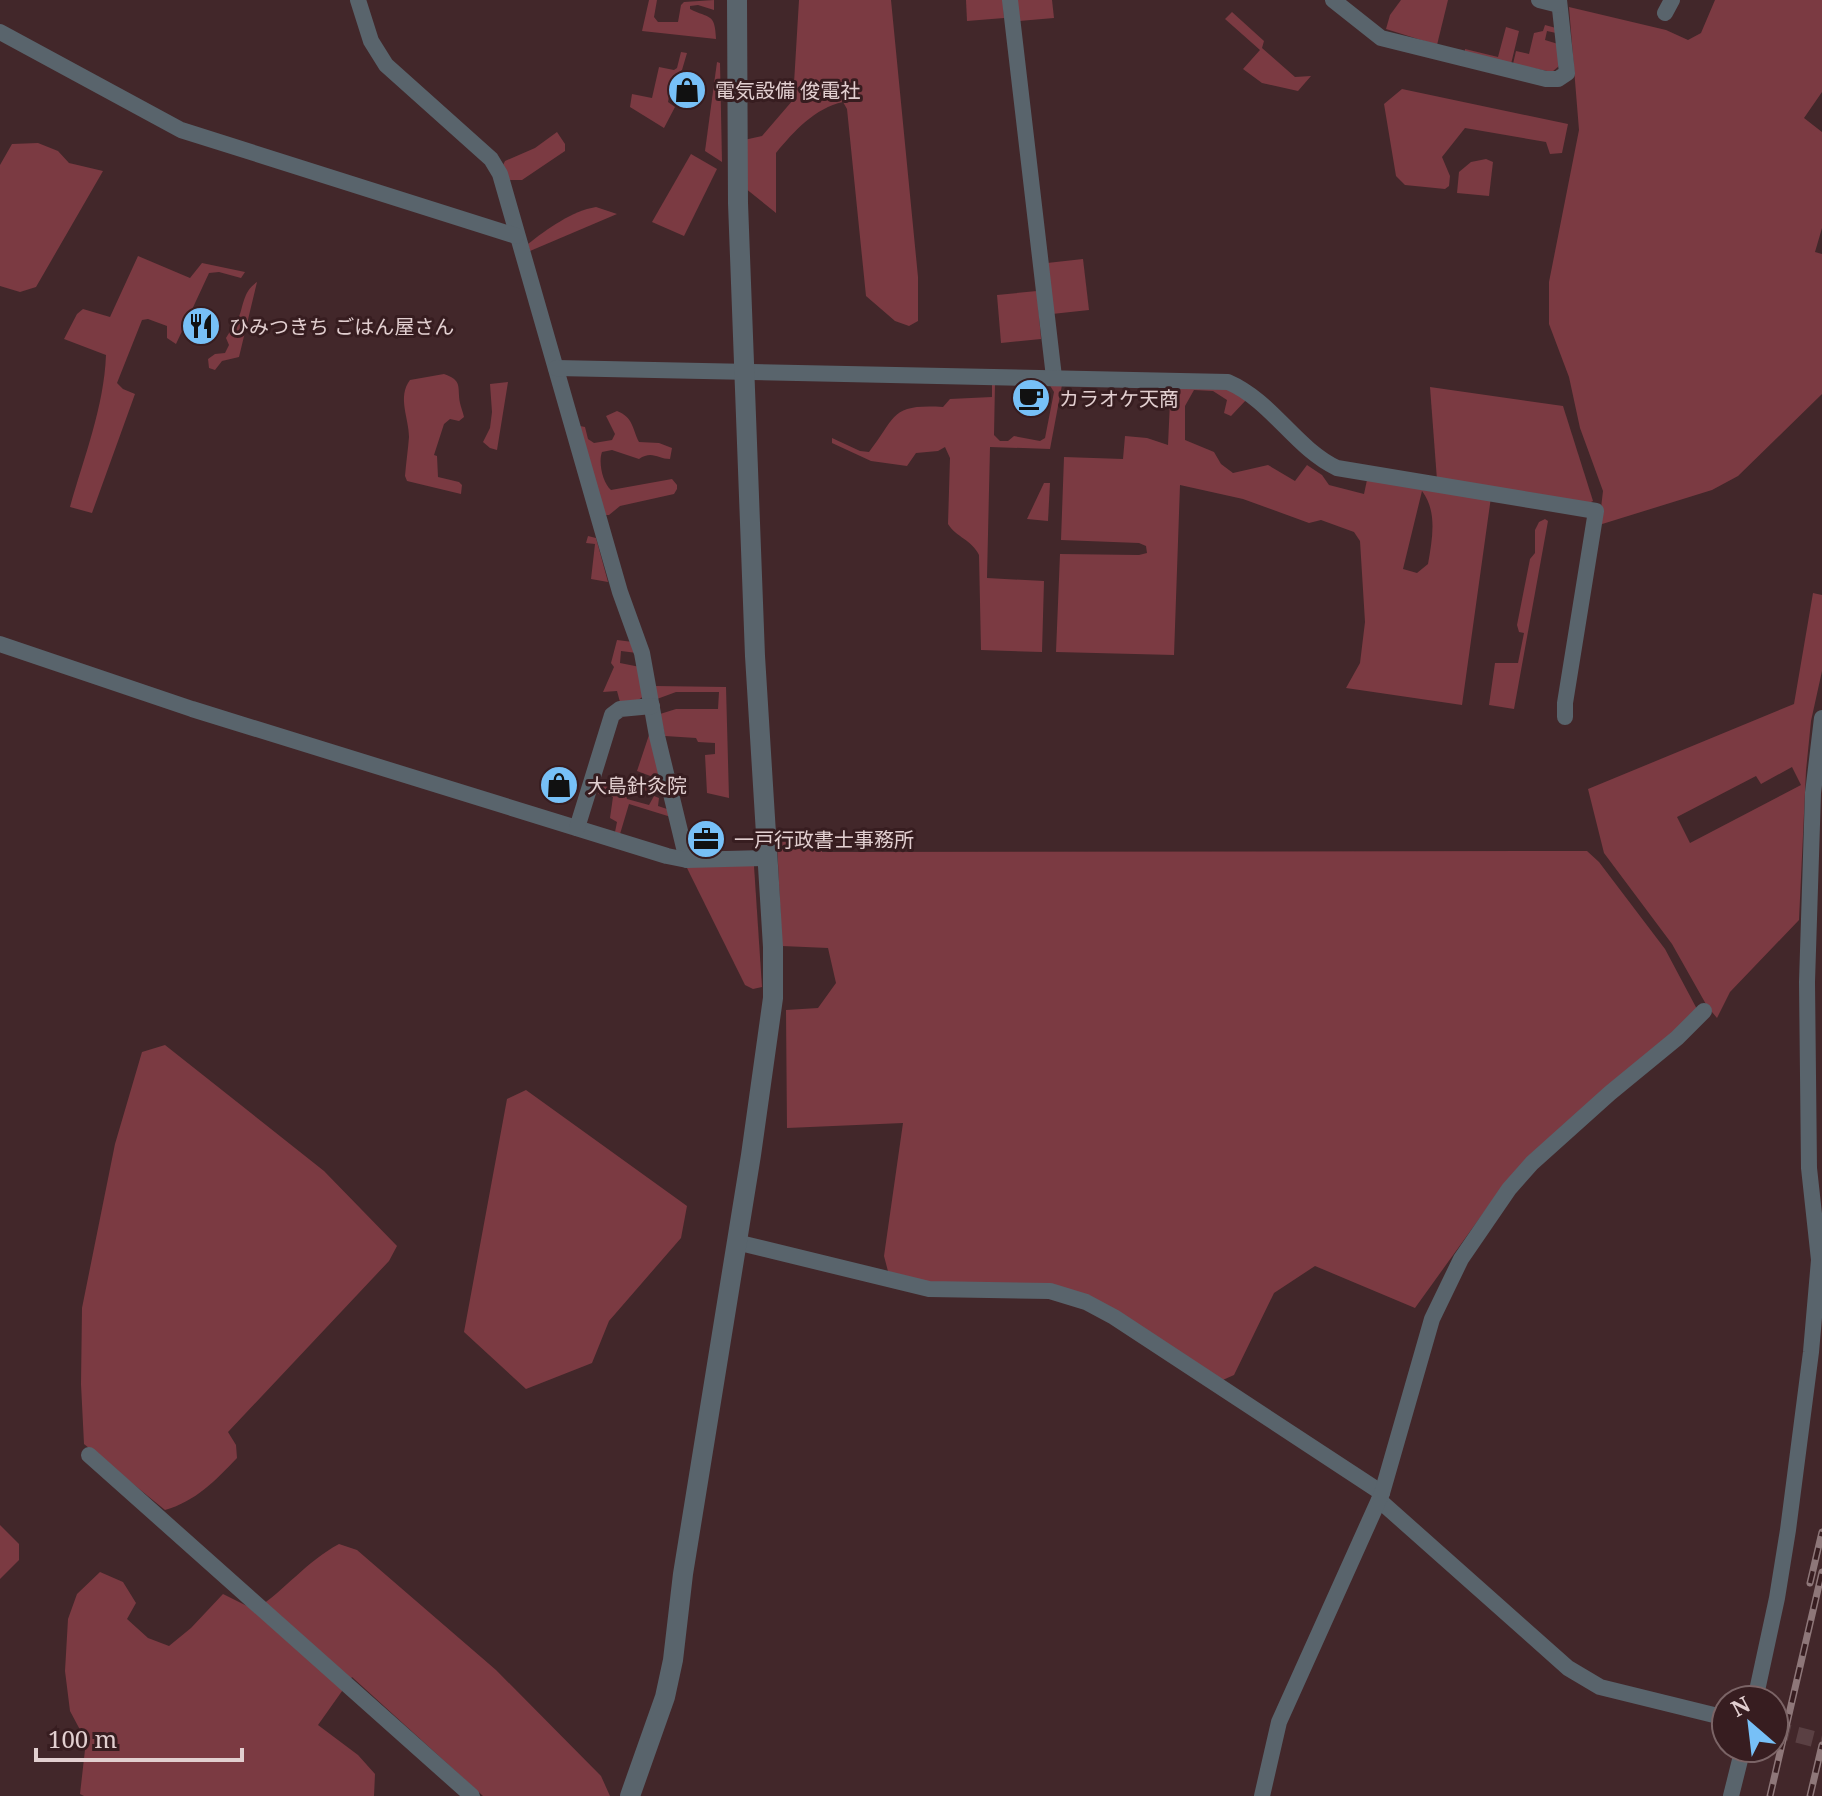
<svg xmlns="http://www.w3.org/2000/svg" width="1822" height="1796" font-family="'Noto Serif','Noto Sans JP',serif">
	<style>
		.green { fill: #7b3a42; fill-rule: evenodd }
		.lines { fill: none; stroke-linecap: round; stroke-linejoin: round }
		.minor-tunnel { stroke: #5a4043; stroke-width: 16; stroke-dasharray: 16 8; stroke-linecap: butt }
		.minor { stroke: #59646c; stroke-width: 16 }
		.tertiary { stroke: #59646c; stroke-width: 20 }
		.rail-casing { stroke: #8e7779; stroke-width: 7 }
		.rail { stroke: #371d20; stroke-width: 4; stroke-dasharray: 12; stroke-linecap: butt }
		.labels { text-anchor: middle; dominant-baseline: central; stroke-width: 6; stroke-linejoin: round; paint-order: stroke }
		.poi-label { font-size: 20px; fill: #e2cfd0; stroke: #371d20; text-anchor: start }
	</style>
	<rect width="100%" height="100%" fill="#42272a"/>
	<!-- green -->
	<g class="green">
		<path d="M649,0H657L654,17L658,22H678L681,5L684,2L714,0V10L698,5L690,6V9C709,19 715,12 716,39L642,31Z"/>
		<path d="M799,0H891L918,277V321L909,326L895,321L866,296L847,109L843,102C815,108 794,131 776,153V213L745,188L744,140L762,136L793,100Z"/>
		<polygon points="966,0 1003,0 1004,18 967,21"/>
		<polygon points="1017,0 1052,0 1054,18 1019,21"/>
		<polygon points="1401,0 1448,0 1437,45 1386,29 1390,15"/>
		<polygon points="1715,0 1822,0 1822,92 1804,118 1822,132 1822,228 1815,252 1822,254 1822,394 1738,476 1712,490 1599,525 1603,491 1580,428 1569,377 1549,324 1549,282 1579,130 1569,7 1666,30 1688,40 1701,33"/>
		<polygon points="1232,12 1264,41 1262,48 1295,77 1311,76 1298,91 1262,83 1243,69 1260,50 1225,19"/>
		<polygon points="1545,25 1556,28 1556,33 1547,31 1545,40 1558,44 1559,66 1552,72 1513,64 1516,51 1529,54 1534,33 1543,31"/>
		<polygon points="1506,27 1519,31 1511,64 1465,52 1465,49 1498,57"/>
		<polygon points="681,52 687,53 682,70 673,76 668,102 675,107 664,128 630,107 632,94 652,98 659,67 674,70 677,68"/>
		<polygon points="717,62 720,63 722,162 705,151"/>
		<polygon points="1402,89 1568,124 1562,153 1550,154 1546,142 1465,128 1442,157 1450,176 1449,186 1445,189 1405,185 1396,176 1384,104"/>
		<polygon points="557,132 565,144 565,151 522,180 507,180 502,167 505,161 535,148"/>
		<polygon points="38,143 58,151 69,163 103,171 36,287 20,292 0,286 0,165 12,144"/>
		<polygon points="691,154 717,169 684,236 652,222"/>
		<polygon points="1486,159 1493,162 1489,196 1457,193 1459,172 1471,162"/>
		<path d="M596,207L617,214L530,251L528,244C547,229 572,211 596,207Z"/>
		<path d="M138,256L190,278L202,263L245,272L241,278L219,272L209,273L176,344L167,338V326L148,319L142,320L117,383L123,389L135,394L92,513L70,507C84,457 104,407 106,355L64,339L77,314L83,309L110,317Z"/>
		<polygon points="1083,259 1089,310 1052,314 1047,263"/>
		<path d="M257,282L239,357L222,361L215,370L209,368L208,359L215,354L225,353L229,345L226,338C229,332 234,327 237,322C244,307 242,292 257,282Z"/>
		<polygon points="1037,291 1041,339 1001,343 997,295"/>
		<path d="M444,374C463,381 457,386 460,403C461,408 463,412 464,417L459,421L450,419L444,424L434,455L437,456L438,477L459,482L462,485L461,494L407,481L405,476C406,463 408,450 409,437C409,418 397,397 410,380Z"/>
		<polygon points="508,382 497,450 490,448 483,442 490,428 492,412 490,384"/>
		<path d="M992,383H995L994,435L1000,441H1008L1014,436L1040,441L1045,438L1054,392L1049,384L1062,385L1050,449L990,447L987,578L1044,581L1042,652L981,650L979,555C972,540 956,537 948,524L950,458L945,447L938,451L916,453L907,466L871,461L832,443V438L860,451L869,452C897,416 890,404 943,407L950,399L992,397Z"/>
		<path d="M1175,386H1226L1247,399L1231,416L1224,413L1227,400L1213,391L1194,390L1185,406V440L1214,452L1221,464L1233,473L1268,465L1295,481L1307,465L1322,475L1329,485L1364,494L1367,480L1491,497L1462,705L1346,688L1360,663L1365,622L1360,541L1354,532L1321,520L1309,523L1243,499L1180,485L1174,655L1056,652L1060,554L1139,555L1147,553L1146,546L1139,543L1061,540L1064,457L1123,459L1125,436L1147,438L1168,445L1170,402ZM1422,491C1438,512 1432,540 1428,564L1417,573L1403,569Z"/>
		<polygon points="1430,387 1563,406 1593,501 1589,503 1437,480"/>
		<path d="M617,411C633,417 632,428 639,442L659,443L672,448L670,459C658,459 652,450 639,459L612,450L602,452C598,463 603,483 611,490L672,479L677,485V489L674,494L620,506L609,515H603L580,426L585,427L588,439L594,443L612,440L615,434L606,416Z"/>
		<polygon points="1044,483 1050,483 1048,521 1027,519"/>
		<polygon points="1545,519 1548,521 1514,709 1489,705 1495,663 1518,663 1524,633 1519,632 1517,625 1530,559 1535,553 1535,530 1539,522"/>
		<polygon points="588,536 596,538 608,582 591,579 595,544 586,543"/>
		<path d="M1813,593L1822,595V671L1811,721L1806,771L1799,920L1730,992L1717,1018L1707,1006L1672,944L1604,853L1588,789L1794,704ZM1792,767L1801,785L1690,843L1677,817L1756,776L1761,784Z"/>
		<polygon points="617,640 633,642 637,653 621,651 620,663 640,667 645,695 637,701 620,702 617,691 603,692 614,667 611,663"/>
		<polygon points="655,686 726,687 729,798 707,793 705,755 715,754 715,743 698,742 696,738 665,736 660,714 676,709 718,709 719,692 676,692 657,699"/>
		<polygon points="650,732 665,795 644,790 645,787 651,787 653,777 637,771"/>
		<polygon points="602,785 625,792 627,799 649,805 654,796 659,798 658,806 667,809 671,817 629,804 620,834 615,832 617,822 610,818 613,797 598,794"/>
		<polygon points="822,841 822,852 1587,851 1599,862 1665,949 1698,1011 1502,1187 1415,1308 1315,1266 1274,1293 1234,1375 1216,1383 1086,1302 890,1279 884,1256 903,1123 787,1128 786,1010 818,1008 836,983 828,948 782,946 777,842"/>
		<polygon points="686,866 754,866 762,987 753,989 745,985"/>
		<path d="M165,1045L324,1171L397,1246L389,1261L228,1432L236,1445L237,1458C215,1481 196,1501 165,1510L84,1444L81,1384L82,1308L115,1144L142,1052Z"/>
		<polygon points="526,1090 687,1206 681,1238 609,1321 592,1363 526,1389 464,1332 507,1099"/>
		<polygon points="0,1525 19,1544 19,1560 0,1579"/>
		<path d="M339,1544L357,1550L496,1670L601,1776L610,1796H483L352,1677L318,1725L358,1755L375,1774L374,1796H84L80,1794L86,1741L70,1711L65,1671L68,1619L77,1594L100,1572L123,1582L136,1603L127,1619L148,1638L169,1646L191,1628L223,1594L255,1610C285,1590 307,1561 339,1544Z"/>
	</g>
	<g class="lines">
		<!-- minor-tunnel -->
		<polyline class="minor-tunnel" points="1774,1729 1822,1741"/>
		<!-- minor -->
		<g class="minor">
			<polyline points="358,0 371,41 386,65 491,159 500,174 620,592 642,653 657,736 687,860"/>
			<polyline points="1010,0 1054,377"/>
			<polyline points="1333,0 1381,38 1546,79 1558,79 1567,73 1559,0"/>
			<polyline points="1539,0 1559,5"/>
			<polyline points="1665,13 1672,0"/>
			<polyline points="0,32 181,130 516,236"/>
			<path d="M556,368L1228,382C1272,401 1295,448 1337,468L1596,511L1565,703V717"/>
			<polyline points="0,644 192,709 667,856 687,860 768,858"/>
			<polyline points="577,828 612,715 620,709 652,706"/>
			<polyline points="736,1242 929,1289 1050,1291 1086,1302 1114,1317 1382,1493"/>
			<polyline points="89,1455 472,1796"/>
			<polyline points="1379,1500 1568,1668 1600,1687 1726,1718"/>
			<polyline points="1755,1700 1777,1598 1788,1530 1811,1352 1819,1260 1809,1168 1807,982 1813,793 1822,718"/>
			<polyline points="1262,1796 1279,1722 1382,1493 1432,1319 1461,1259 1509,1189 1532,1163 1610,1093 1677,1038 1704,1011"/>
			<polyline points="1731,1796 1743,1748"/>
		</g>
		<!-- tertiary -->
		<polyline class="tertiary" points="630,1796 665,1697 673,1660 683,1574 751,1155 773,998 773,947 755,656 738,203 737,0"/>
		<defs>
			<g id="rail">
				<polyline points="1810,1583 1822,1532"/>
				<polyline points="1770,1796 1822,1572"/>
				<polyline points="1810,1796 1822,1745"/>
			</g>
		</defs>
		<!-- rail casing -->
		<use href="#rail" class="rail-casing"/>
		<!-- rail -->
		<use href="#rail" class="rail"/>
	</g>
	<!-- icons -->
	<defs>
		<symbol id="shop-disc" viewBox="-11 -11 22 22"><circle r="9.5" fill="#77c0f7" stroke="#371d20"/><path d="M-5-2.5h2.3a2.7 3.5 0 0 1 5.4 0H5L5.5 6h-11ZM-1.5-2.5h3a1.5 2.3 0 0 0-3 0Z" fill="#111"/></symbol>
		<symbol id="restaurant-disc" viewBox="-11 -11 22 22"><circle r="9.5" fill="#77c0f7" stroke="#371d20"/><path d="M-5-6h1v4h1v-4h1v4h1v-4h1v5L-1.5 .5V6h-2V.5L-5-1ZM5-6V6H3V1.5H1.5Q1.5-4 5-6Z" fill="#111"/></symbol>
		<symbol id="cafe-disc" viewBox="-11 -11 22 22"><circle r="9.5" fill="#77c0f7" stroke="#371d20"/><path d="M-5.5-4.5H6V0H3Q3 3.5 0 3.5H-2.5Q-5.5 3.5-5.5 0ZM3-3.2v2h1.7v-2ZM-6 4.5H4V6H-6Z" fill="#111"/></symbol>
		<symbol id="office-disc" viewBox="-11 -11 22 22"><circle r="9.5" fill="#77c0f7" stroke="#371d20"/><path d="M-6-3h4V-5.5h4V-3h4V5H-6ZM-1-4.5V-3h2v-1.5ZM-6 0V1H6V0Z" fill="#111"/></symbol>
	</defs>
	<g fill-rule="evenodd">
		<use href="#shop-disc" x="665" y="68" width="44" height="44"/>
		<use href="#restaurant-disc" x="179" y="304" width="44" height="44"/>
		<use href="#cafe-disc" x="1009" y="376" width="44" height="44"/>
		<use href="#shop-disc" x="537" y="763" width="44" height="44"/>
		<use href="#office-disc" x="684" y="817" width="44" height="44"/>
	</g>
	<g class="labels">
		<!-- poi labels -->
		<g class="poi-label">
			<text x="715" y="90">電気設備 俊電社</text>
			<text x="229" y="326">ひみつきち ごはん屋さん</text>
			<text x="1059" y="398">カラオケ天商</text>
			<text x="587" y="785">大島針灸院</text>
			<text x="734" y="839">一戸行政書士事務所</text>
		</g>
	</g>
	<!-- north arrow -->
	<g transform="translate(1750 1724) rotate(332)"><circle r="38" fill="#371d20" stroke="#7b6466" stroke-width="2"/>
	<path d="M0-6L14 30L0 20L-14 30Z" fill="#77c0f7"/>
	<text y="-12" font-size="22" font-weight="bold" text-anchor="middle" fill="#e2cfd0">N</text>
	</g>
	<!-- scale -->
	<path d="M36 1748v12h206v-12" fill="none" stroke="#e2cfd0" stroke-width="4"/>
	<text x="48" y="1748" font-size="24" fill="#e2cfd0" stroke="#371d20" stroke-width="6" paint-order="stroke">100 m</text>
</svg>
